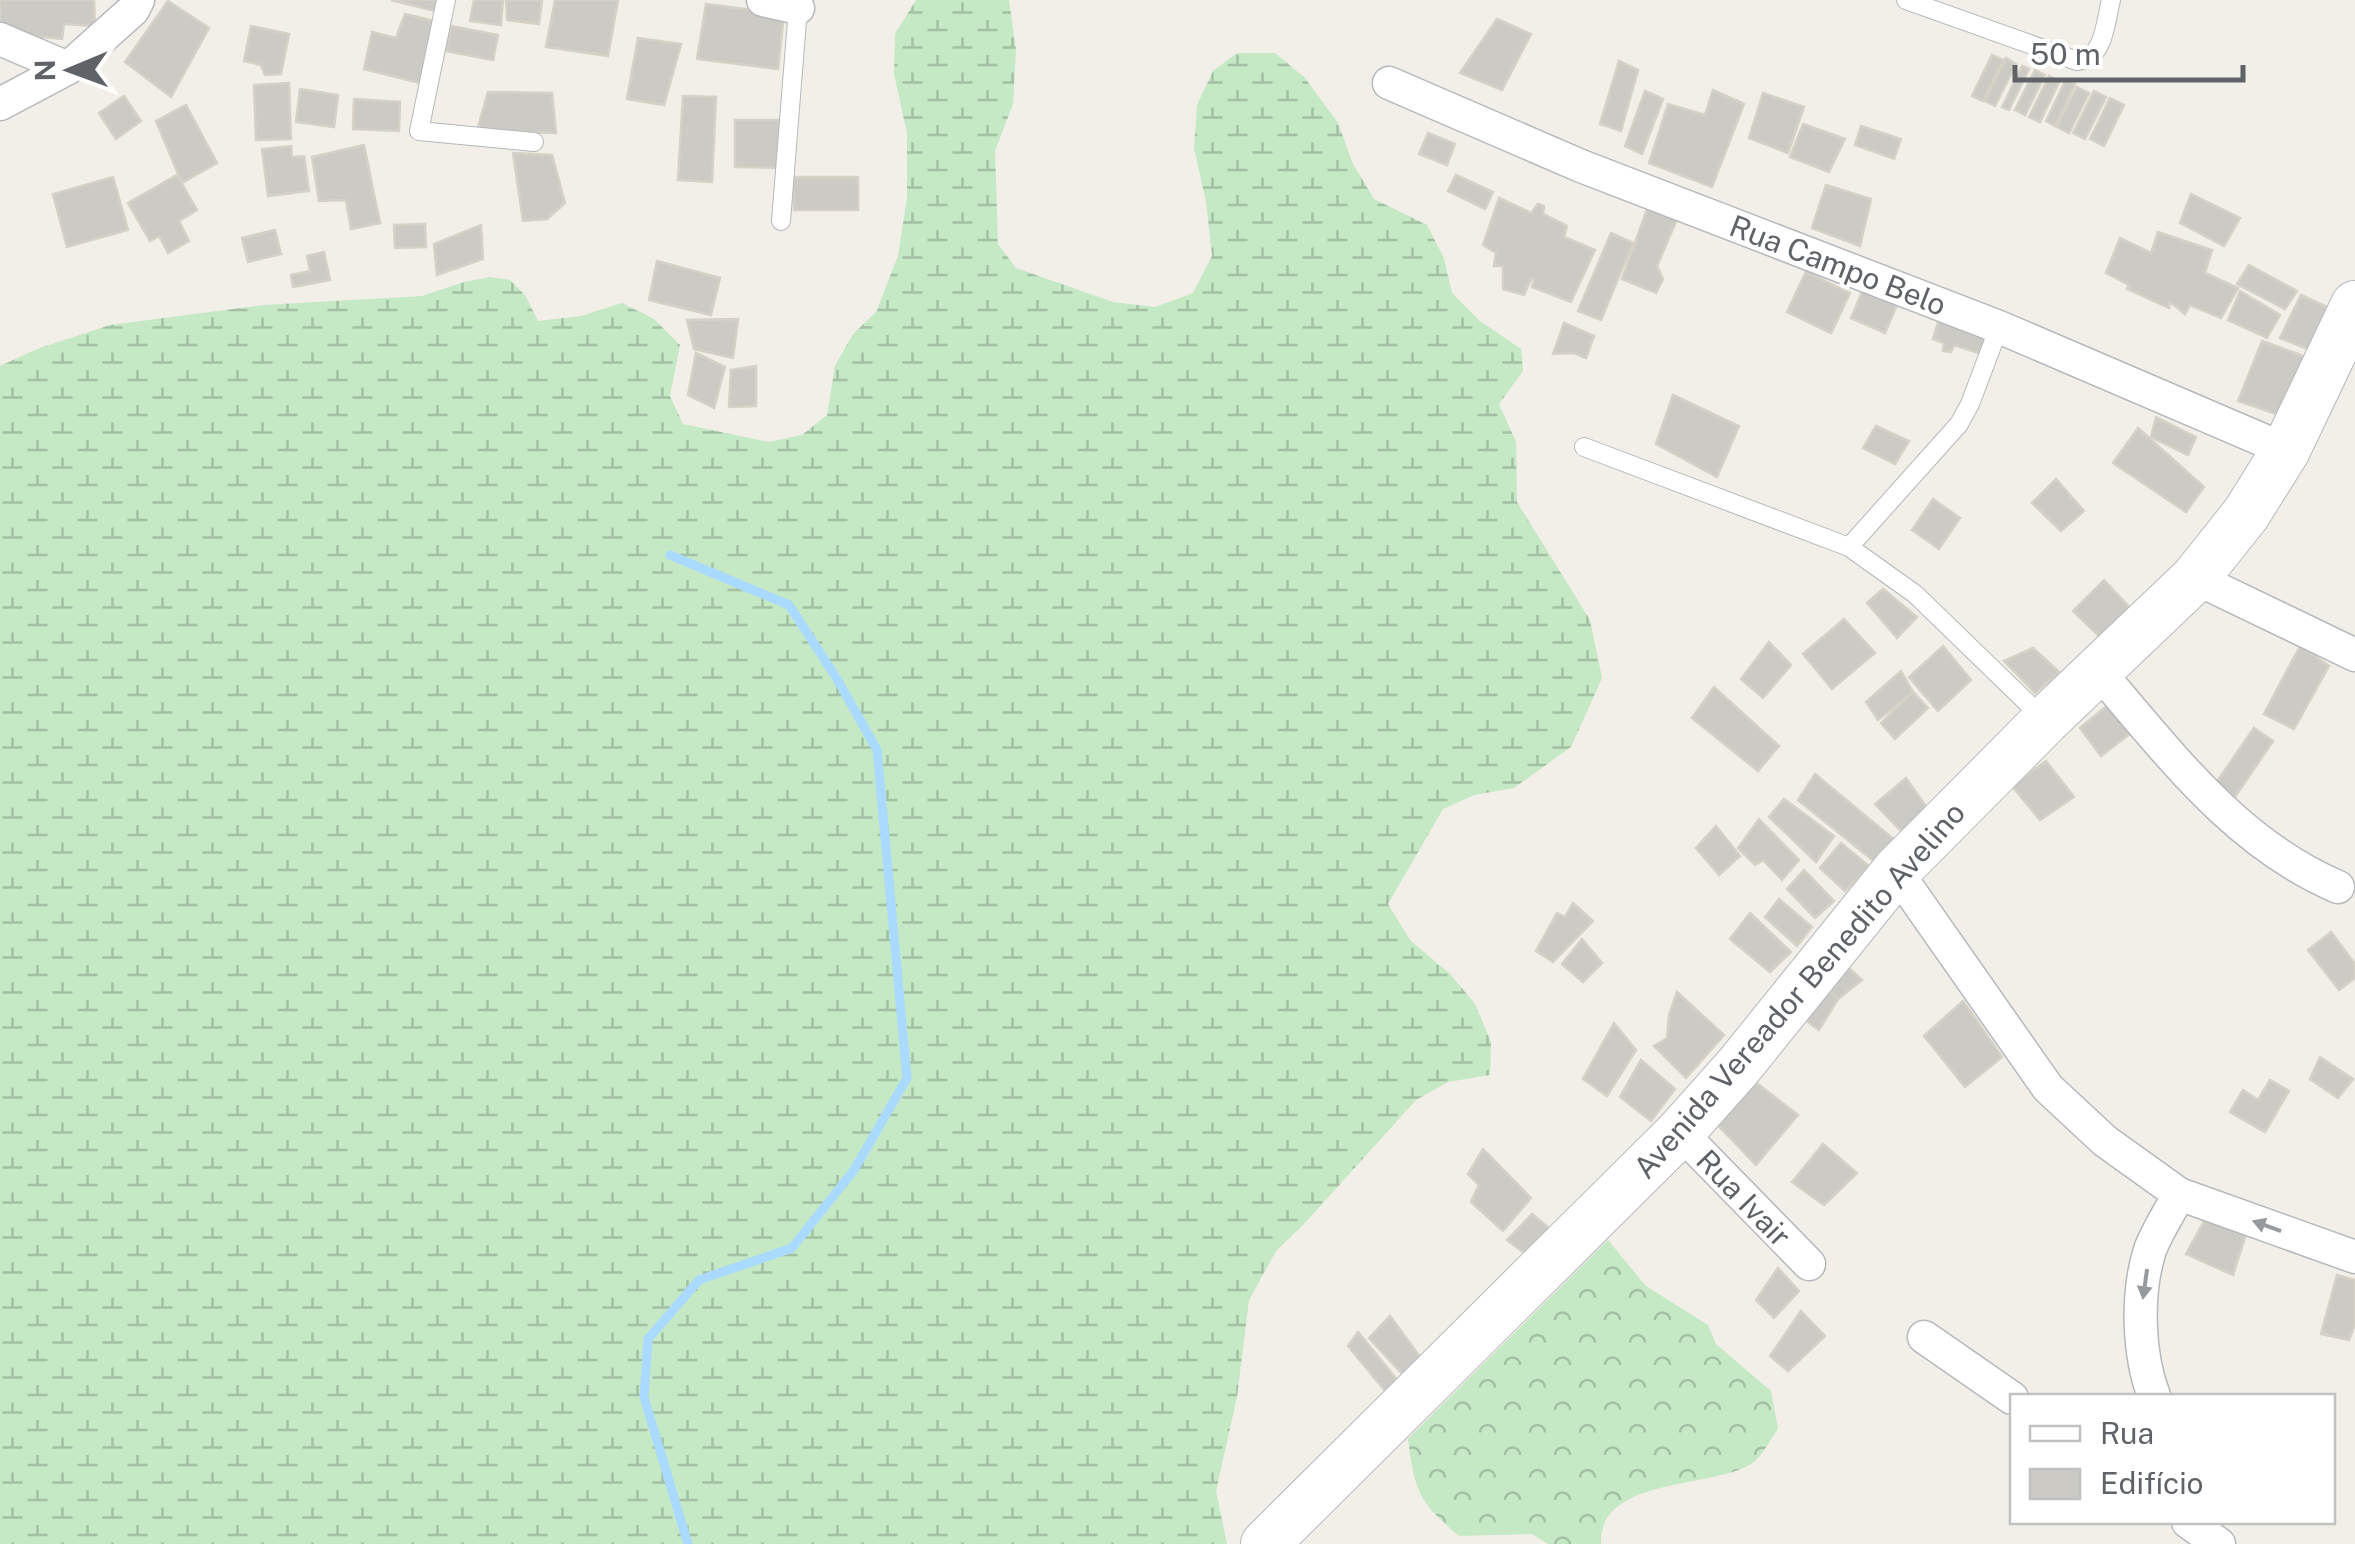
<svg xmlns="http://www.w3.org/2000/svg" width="2355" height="1544" font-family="'Public Sans',sans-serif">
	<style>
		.forest { fill: url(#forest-crowns) }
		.wetland { fill: url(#wetland-marsh) }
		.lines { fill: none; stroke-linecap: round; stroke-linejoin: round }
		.stream { stroke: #aadaff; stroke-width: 9 }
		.building { fill: #cccac5; stroke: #d6d1c6; stroke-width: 2.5 }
		.lane-casing { stroke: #b5b8bc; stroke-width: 20 }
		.street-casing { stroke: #b5b8bc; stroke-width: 35 }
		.secondary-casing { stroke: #b6babf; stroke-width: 50 }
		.lane { stroke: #fff; stroke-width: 18 }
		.street { stroke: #fff; stroke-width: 32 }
		.secondary { stroke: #fff; stroke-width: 48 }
		.oneway { fill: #979a9d }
		.labels { text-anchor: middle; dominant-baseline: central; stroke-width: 8; stroke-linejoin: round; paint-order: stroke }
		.street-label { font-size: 30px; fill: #5f6368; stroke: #fff }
	</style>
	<defs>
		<pattern id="forest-crowns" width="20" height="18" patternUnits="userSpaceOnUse" patternTransform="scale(2.5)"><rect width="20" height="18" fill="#c5e8c5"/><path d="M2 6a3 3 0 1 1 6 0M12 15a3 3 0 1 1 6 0" fill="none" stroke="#a3c0a4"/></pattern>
		<pattern id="wetland-marsh" width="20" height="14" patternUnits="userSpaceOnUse" patternTransform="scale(2.5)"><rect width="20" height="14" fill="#c5e8c5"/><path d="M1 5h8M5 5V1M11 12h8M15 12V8" fill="none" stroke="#a3c0a4"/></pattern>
	</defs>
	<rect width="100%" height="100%" fill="#f1efe8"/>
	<!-- forest -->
	<path class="forest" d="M1608,1240L1646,1286L1708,1325L1716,1344L1771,1391L1778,1429C1771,1438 1764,1453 1755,1461C1720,1490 1598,1474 1601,1544H1548L1532,1534L1459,1536C1418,1501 1415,1492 1408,1439Z"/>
	<!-- wetland -->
	<polygon class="wetland" points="916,0 1009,0 1016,50 1013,104 995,151 998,244 1016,268 1113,302 1155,307 1193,293 1212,256 1206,202 1194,148 1197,105 1213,71 1237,53 1275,53 1305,78 1338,123 1353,164 1374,199 1427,225 1444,258 1452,293 1480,321 1521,349 1523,371 1499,404 1516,442 1517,502 1590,620 1602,678 1571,747 1514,788 1474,795 1443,809 1388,904 1410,940 1450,974 1475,1004 1491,1042 1490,1075 1448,1082 1416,1100 1304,1224 1276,1251 1249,1300 1237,1397 1216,1491 1227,1544 0,1544 0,366 37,349 110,325 264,305 422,296 464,282 490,277 510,280 525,295 538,321 581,316 622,303 654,319 680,345 670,396 683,424 769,442 802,435 827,415 835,366 853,334 876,312 898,256 907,198 907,133 894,74 895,34"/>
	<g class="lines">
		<!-- stream -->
		<polyline class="stream" points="670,555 789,605 837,679 877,750 907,1078 854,1170 792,1248 699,1280 648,1339 644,1397 688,1544"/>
	</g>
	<!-- building -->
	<g class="building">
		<polygon points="0,0 94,0 95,26 64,24 62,39 23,35 0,25"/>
		<polygon points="391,0 437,0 435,11"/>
		<polygon points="474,0 503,0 501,25 470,21"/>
		<polygon points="506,0 542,0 539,24 507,20"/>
		<polygon points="555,0 618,0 608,56 546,47"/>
		<polygon points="168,1 209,28 171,97 125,62"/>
		<polygon points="706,4 784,14 778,69 697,59"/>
		<polygon points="405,14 434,21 420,83 364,69 372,32 396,38"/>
		<polygon points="1497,19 1531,34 1502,90 1460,73"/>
		<polygon points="251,26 289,34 281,74 265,75 261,65 244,61"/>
		<polygon points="451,26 498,35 493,60 446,51"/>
		<polygon points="638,38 681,44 664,105 627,99"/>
		<polygon points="1992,55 2003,60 1983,101 1972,96"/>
		<polygon points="2006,58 2016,64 1995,106 1985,101"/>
		<polygon points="1619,61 1638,70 1621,131 1600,124"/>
		<polygon points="2022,66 2029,69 2009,110 2002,107"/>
		<polygon points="2035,70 2045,75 2025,115 2015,110"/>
		<polygon points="2049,76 2059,82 2040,122 2029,117"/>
		<polygon points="2066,80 2075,84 2055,126 2046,121"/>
		<polygon points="289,83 291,139 256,140 254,85"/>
		<polygon points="2077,87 2089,93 2069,133 2057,127"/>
		<polygon points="300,89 338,95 334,127 296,122"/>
		<polygon points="1713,90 1744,104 1712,187 1649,163 1668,104 1705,115"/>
		<polygon points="1645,91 1663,99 1642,154 1625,146"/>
		<polygon points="2094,91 2106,97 2085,139 2073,133"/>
		<polygon points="488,92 552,93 556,133 477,131"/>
		<polygon points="1763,93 1804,107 1788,153 1749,138"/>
		<polygon points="124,96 141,121 116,139 99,113"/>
		<polygon points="683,96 716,97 712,182 678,180"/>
		<polygon points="2110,98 2124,105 2104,146 2090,139"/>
		<polygon points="354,99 400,102 399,131 353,129"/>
		<polygon points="186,105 217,163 182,183 156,121"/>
		<polygon points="735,120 783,120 783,168 735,167"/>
		<polygon points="1803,124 1845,139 1829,172 1790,157"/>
		<polygon points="1861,126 1901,139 1894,159 1855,145"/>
		<polygon points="1428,133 1455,144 1447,165 1419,154"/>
		<polygon points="364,145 380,223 351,229 346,200 319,201 312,157"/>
		<polygon points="291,146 292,157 304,156 309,191 268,196 262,149"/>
		<polygon points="513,153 552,155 565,203 547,219 523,221"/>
		<polygon points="177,175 197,210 179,221 189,241 168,253 159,236 150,241 128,203"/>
		<polygon points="1456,175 1493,192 1485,209 1448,191"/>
		<polygon points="113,177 128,230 67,247 53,194"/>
		<polygon points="793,177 858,177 858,210 794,210"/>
		<polygon points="1826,185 1871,199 1860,246 1812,228"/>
		<polygon points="2191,194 2240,218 2224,246 2180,223"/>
		<polygon points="1499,198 1531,213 1538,204 1544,206 1543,214 1567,226 1564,237 1595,250 1571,302 1532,287 1534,279 1531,279 1524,295 1503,289 1503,266 1494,266 1496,253 1483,245"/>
		<polygon points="1650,201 1680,212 1657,266 1663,279 1656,293 1622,279"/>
		<polygon points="425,224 426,247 395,248 394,225"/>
		<polygon points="481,225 483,259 437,275 434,244"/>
		<polygon points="275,230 281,254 248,262 242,238"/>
		<polygon points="2158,232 2212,250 2205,273 2238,288 2221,318 2190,305 2185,314 2170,302 2169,308 2127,289 2129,285 2106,273 2120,238 2151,253"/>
		<polygon points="1611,233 1633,243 1601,320 1578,311"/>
		<polygon points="324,252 330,280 293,287 291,275 310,271 307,256"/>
		<polygon points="657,261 720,278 711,315 649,300"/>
		<polygon points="2249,265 2297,291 2285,309 2237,284"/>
		<polygon points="1806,272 1850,293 1831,333 1787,312"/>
		<polygon points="1863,290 1897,305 1885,333 1851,318"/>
		<polygon points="2240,291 2280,315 2267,338 2228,320"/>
		<polygon points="2301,295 2329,308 2313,351 2280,338"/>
		<polygon points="1940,315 1994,332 1985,355 1954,345 1951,352 1943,351 1944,343 1933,339"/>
		<polygon points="738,319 733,358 694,349 687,320"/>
		<polygon points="1564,323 1594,336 1586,358 1574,353 1553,354"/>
		<polygon points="2262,341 2309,358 2282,416 2238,401"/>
		<polygon points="696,353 725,367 714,408 688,395"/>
		<polygon points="756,366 756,406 729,407 731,370"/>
		<polygon points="1673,395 1739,426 1717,477 1656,444"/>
		<polygon points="2156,417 2196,437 2188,455 2151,437"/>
		<polygon points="1876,426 1909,441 1895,464 1863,448"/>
		<polygon points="2138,428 2204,487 2186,512 2113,463"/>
		<polygon points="2056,479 2084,511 2061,531 2032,503"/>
		<polygon points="1933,499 1960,518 1939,549 1912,530"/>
		<polygon points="2104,580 2133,611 2104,641 2073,611"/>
		<polygon points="1883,589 1917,617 1897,638 1867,603"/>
		<polygon points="1844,619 1875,653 1832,689 1803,654"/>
		<polygon points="1769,642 1791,665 1763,698 1741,679"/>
		<polygon points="1943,646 1971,680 1938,711 1909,677"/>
		<polygon points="2300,646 2329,666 2294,729 2264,714"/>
		<polygon points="2033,648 2059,672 2035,693 2004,661"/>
		<polygon points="1901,671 1913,692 1878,720 1866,702"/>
		<polygon points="1714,687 1779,746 1758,771 1692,718"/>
		<polygon points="1913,692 1928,708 1895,739 1881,723"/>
		<polygon points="2114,700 2135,730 2101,756 2080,728"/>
		<polygon points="2254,728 2273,741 2235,797 2216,783"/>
		<polygon points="2046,761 2074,797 2040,820 2012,786"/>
		<polygon points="1815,774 1896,841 1875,862 1798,800"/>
		<polygon points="1906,778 1930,812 1902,832 1875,804"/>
		<polygon points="1784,799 1834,836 1816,862 1769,817"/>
		<polygon points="1759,819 1799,860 1782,880 1763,860 1755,865 1738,848"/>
		<polygon points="1716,826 1740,856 1719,875 1696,848"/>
		<polygon points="1841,843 1869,866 1845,891 1820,868"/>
		<polygon points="1804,870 1834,901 1815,918 1787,889"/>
		<polygon points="1779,899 1812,927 1797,946 1765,917"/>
		<polygon points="1573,903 1593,921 1553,962 1536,951 1557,913 1565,917"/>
		<polygon points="1750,913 1791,952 1770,972 1730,939"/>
		<polygon points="2331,932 2355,964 2355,978 2339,990 2308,950"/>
		<polygon points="1582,939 1602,963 1583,982 1562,964"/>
		<polygon points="1840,960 1862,980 1838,999 1820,983"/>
		<polygon points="1820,983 1838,999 1819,1030 1795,1013"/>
		<polygon points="1677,992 1724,1035 1686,1078 1654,1046 1667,1038 1669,1015"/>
		<polygon points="1963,1001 2002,1057 1965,1087 1924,1036"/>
		<polygon points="1614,1023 1636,1050 1607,1096 1583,1079"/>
		<polygon points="2320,1057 2353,1079 2338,1098 2310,1079"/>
		<polygon points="1641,1060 1675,1089 1651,1121 1620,1097"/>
		<polygon points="1741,1071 1798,1115 1756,1165 1706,1113"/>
		<polygon points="2270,1080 2289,1091 2265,1132 2230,1112 2243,1090 2258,1100"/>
		<polygon points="1823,1144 1857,1173 1824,1205 1792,1182"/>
		<polygon points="1483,1149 1531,1198 1503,1231 1471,1202 1479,1185 1468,1174"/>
		<polygon points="1532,1214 1556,1234 1535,1261 1507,1240"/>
		<polygon points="2207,1216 2247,1231 2233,1275 2186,1254"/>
		<polygon points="1778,1268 1799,1291 1774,1318 1756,1300"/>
		<polygon points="2337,1275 2355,1280 2355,1324 2349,1340 2321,1334"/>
		<polygon points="1801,1311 1825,1336 1788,1371 1770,1356"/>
		<polygon points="1390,1316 1424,1362 1406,1378 1369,1338"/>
		<polygon points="1358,1332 1399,1382 1386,1392 1348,1346"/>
	</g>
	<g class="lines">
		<defs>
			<g id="lane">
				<polyline points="446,0 419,131 534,142"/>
				<path d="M1906,0L2077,61C2105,58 2105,23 2111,0"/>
				<polyline points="781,221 798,8"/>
				<polyline points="1584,447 1849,547 1915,594 2045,720"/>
				<polyline points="1849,547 1959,424 1970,404 1999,327"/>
			</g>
			<g id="street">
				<polyline points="763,0 798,8"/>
				<polyline points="0,39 68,68"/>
				<polyline points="1389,83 1581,166 1999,327 2286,450"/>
				<polyline points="0,104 68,68 133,10 138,0"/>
				<polyline points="2195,578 2355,655"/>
				<path d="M2099,672C2170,754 2235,843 2338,887"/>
				<polyline points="1896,871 2048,1088 2105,1141 2179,1194 2355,1257"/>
				<polyline points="1680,1132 1809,1264"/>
				<polyline points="1924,1337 2012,1398"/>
				<path d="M2154,1396C2138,1354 2136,1294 2150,1250C2157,1231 2170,1212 2179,1194"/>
				<polyline points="2188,1522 2219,1544"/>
			</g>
			<polyline id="secondary" points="1265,1544 1680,1132 1738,1067 1896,871 2045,721 2195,578 2246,514 2286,450 2355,305"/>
		</defs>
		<!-- lane casing -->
		<use href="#lane" class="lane-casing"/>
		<!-- street casing -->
		<use href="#street" class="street-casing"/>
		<!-- secondary casing -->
		<use href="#secondary" class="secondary-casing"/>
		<!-- lane -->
		<use href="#lane" class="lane"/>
		<!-- street -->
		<use href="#street" class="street"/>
		<!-- secondary -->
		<use href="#secondary" class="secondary"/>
	</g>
	<!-- one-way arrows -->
	<defs><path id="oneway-solid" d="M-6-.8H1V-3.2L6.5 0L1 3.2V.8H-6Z" transform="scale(2.5)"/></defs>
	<g class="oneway">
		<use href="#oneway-solid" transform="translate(2267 1226) rotate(-160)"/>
		<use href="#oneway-solid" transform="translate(2145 1284) rotate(98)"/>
	</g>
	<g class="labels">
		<!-- street labels -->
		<g class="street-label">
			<text transform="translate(1838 265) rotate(21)">Rua Campo Belo</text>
			<text transform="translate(1799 990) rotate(-49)">Avenida Vereador Benedito Avelino</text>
			<text transform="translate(1744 1198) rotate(46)">Rua Ivair</text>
		</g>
	</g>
	<!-- legend -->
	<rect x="2010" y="1394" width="325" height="130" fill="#ffffff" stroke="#bfc1c3" stroke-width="2.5"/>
	<rect x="2030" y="1426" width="50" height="15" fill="#ffffff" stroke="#bfc1c3" stroke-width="2.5"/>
	<text x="2100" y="1444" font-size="30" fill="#5f6368">Rua</text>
	<rect x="2030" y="1469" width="50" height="30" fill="#cccac5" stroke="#bfc1c3" stroke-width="2.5"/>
	<text x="2100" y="1494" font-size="30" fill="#5f6368">Edifício</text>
	<!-- north arrow -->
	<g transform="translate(70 70) rotate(269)" stroke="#ffffff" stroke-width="8" paint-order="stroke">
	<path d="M0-8L18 38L0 25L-18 38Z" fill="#5f6368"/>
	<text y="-15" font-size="28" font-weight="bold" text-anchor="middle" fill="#5f6368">N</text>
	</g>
	<!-- scale -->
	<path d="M2015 65v15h228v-15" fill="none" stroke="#5f6368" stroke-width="5"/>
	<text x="2030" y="65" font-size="30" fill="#5f6368" stroke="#ffffff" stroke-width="8" paint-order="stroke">50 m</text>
</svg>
